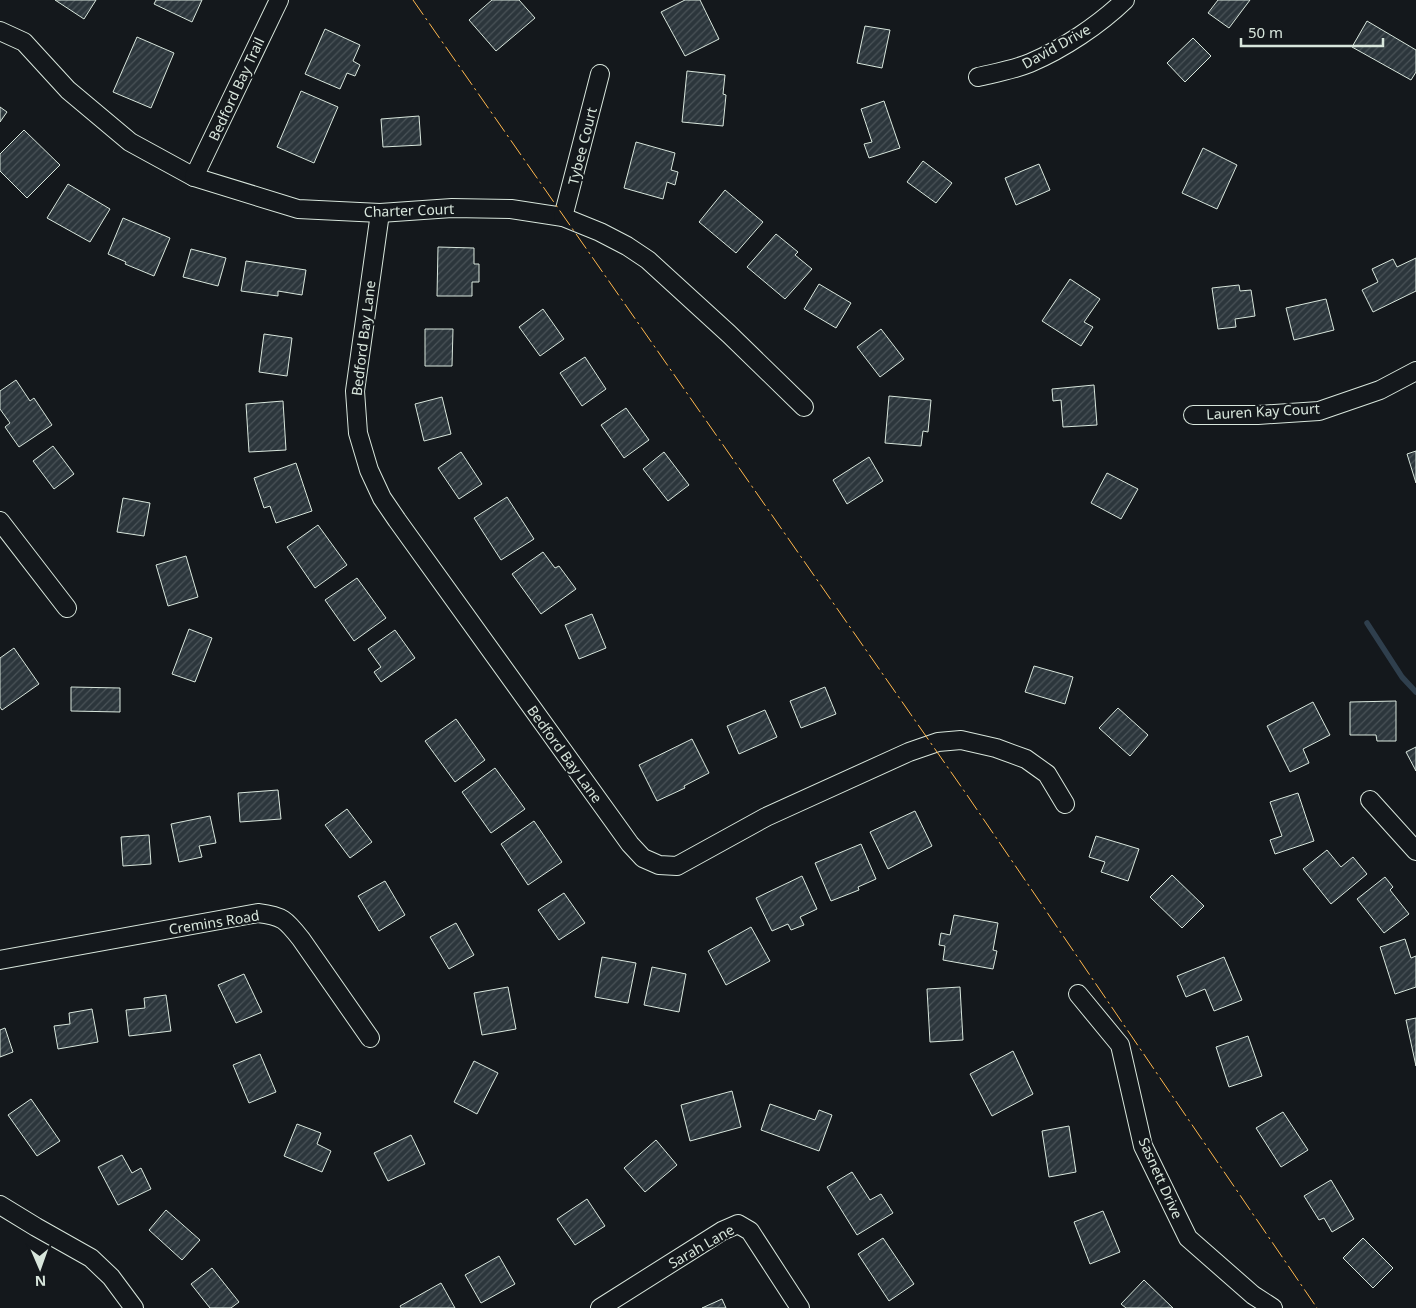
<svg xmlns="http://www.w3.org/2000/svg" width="1416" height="1308" font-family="'Noto Sans',sans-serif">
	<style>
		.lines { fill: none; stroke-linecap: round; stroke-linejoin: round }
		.stream { stroke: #2f3f4d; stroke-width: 5.5 }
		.building { fill: url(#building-hatch); stroke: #d8e6dc }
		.street-casing { stroke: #d8e6dc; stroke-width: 20 }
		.street { stroke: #14181c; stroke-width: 18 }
		.power { stroke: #ffb74d; stroke-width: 1; stroke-dasharray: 18 4 2.5 4; stroke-linecap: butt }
		.labels { text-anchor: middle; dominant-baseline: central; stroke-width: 4; stroke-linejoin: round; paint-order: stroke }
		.street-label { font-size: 14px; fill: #d8e6dc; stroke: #14181c }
	</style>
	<defs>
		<pattern id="building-hatch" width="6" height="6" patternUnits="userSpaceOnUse" patternTransform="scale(1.25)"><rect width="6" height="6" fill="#2c363c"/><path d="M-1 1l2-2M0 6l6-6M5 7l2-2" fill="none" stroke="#4a5358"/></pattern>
	</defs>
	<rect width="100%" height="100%" fill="#14181c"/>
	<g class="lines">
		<!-- stream -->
		<polyline class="stream" points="1367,623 1402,677 1416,692"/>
	</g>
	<!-- building -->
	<g class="building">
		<polygon points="55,0 96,0 84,19"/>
		<polygon points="156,0 202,0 192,22 154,4"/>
		<polygon points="492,0 519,0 535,18 496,51 469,20"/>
		<polygon points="685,0 700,0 719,39 685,56 661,12"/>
		<polygon points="1218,0 1250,0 1229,28 1208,13"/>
		<polygon points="1367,21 1416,50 1416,72 1411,80 1352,47"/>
		<polygon points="865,26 890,30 882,68 857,63"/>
		<polygon points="325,29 360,45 353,61 360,65 355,76 347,73 340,89 305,74"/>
		<polygon points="137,37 174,53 151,108 113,92"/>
		<polygon points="1193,38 1211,56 1185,82 1167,63"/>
		<polygon points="687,71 725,75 723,94 726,95 723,126 682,122"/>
		<polygon points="301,91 338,107 314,163 277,147"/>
		<polygon points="884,101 900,148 869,158 864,144 872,142 861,109"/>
		<polygon points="0,107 7,112 0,122"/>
		<polygon points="419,116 421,145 383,147 381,119"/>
		<polygon points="24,130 60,165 27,198 0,171 0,154"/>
		<polygon points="636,142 675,153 671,170 678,172 675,185 667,182 663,199 624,188"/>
		<polygon points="1203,148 1237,165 1217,209 1182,193"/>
		<polygon points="923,161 952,183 936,203 907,182"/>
		<polygon points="1039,164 1050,190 1016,205 1005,178"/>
		<polygon points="68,184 110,209 90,242 47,218"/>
		<polygon points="725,190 763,222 736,253 699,222"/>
		<polygon points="123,218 170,238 154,276 125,264 126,262 108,254"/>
		<polygon points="776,234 798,252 795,255 812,269 785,299 747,267"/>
		<polygon points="438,247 474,248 474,264 479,264 479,282 472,282 472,296 437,296"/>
		<polygon points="191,249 226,258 218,286 183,277"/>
		<polygon points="1416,258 1416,291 1373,312 1362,290 1378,282 1372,269 1393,259 1397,267"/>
		<polygon points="246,261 306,270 302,295 278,291 278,296 241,291"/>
		<polygon points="1070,279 1100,299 1084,322 1093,327 1081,346 1042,321"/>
		<polygon points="819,284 851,303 836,328 804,309"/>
		<polygon points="1239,285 1240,291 1251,290 1255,316 1235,319 1236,327 1218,329 1212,288"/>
		<polygon points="1326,299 1334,330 1294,340 1286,308"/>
		<polygon points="543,309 564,339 540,356 519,327"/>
		<polygon points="425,329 453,329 452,366 425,366"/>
		<polygon points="881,329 904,359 880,377 857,347"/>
		<polygon points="264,334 292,338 287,376 259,372"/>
		<polygon points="585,357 606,389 582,406 560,373"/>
		<polygon points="16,380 30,401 34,398 52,425 19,447 5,427 10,423 0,409 0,391"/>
		<polygon points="1094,385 1097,425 1063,427 1061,400 1053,401 1052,389"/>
		<polygon points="889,396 931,400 928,432 923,431 921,446 885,443"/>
		<polygon points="442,397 451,434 424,441 415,404"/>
		<polygon points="283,401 286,450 249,452 246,404"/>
		<polygon points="626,408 649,440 624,458 601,425"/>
		<polygon points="53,446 74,474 54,489 33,461"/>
		<polygon points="1416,451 1416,483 1407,454"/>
		<polygon points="461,452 482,484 459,499 438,468"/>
		<polygon points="664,452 689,485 668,501 643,469"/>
		<polygon points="869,457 883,481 847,504 833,480"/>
		<polygon points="296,463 312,511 276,523 270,506 264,508 254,478"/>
		<polygon points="1107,473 1138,489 1121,519 1091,503"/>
		<polygon points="507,497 534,539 501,560 474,518"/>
		<polygon points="123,498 150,503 144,536 117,532"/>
		<polygon points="318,525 347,565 315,588 287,547"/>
		<polygon points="543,552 555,568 559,566 576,589 541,614 512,574"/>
		<polygon points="186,556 198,597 168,606 156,565"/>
		<polygon points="357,578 386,618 354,641 325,600"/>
		<polygon points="592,614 606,648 579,659 565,625"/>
		<polygon points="189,629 212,638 195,682 172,674"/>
		<polygon points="395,630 415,658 381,682 374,672 381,667 368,649"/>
		<polygon points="14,648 39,684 2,710 0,707 0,658"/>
		<polygon points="1034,666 1073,677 1065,704 1025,692"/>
		<polygon points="71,687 120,688 120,712 71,711"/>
		<polygon points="825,687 836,714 801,728 790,701"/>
		<polygon points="1396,701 1396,741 1377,741 1376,735 1350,735 1350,702"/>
		<polygon points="1313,702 1330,735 1303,749 1309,763 1290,772 1267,726"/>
		<polygon points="1118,708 1148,735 1130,756 1099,728"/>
		<polygon points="765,710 777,737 739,754 727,726"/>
		<polygon points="456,719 485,760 455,782 425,741"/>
		<polygon points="692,739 709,773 684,786 685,788 657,801 639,765"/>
		<polygon points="1416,747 1416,771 1406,752"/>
		<polygon points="495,768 525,809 491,833 462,792"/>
		<polygon points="278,790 281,819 240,822 238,793"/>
		<polygon points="1298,793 1314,841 1275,854 1270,840 1282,836 1270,802"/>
		<polygon points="347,809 372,842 350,858 325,825"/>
		<polygon points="915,811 932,846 888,869 870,832"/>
		<polygon points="210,816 216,843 199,846 202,857 179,862 171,824"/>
		<polygon points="534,821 562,862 528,885 501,844"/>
		<polygon points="149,835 151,864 123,866 121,837"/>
		<polygon points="1096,836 1139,849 1128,881 1101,872 1105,862 1089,857"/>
		<polygon points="861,844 876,879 858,887 859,890 831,901 815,863"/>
		<polygon points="1327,850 1341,867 1353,857 1367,874 1331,904 1303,869"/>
		<polygon points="1172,875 1204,906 1182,928 1150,897"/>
		<polygon points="802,876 817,909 800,917 804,925 791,930 788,924 772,931 756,898"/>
		<polygon points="1385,877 1393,887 1390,890 1409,914 1384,933 1357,899"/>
		<polygon points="385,881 405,915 379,931 358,896"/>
		<polygon points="564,893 585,923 559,940 538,910"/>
		<polygon points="954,915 998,923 993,950 997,951 993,969 943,960 945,946 939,945 941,933 950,935"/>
		<polygon points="456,923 474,955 449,969 430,937"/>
		<polygon points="751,927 770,961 726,985 708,951"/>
		<polygon points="1405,939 1411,958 1416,956 1416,987 1395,994 1380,947"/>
		<polygon points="602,957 636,963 628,1003 595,997"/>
		<polygon points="1224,957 1242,1000 1214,1011 1205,989 1186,997 1177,976"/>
		<polygon points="652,967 686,974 679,1012 644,1005"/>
		<polygon points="244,974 262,1012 236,1023 218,985"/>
		<polygon points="508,987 516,1029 482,1035 474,993"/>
		<polygon points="960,987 963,1040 930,1042 927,989"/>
		<polygon points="166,995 171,1031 129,1036 126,1010 145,1008 144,998"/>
		<polygon points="92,1009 98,1042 58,1049 54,1026 70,1024 69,1013"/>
		<polygon points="1416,1018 1416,1066 1406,1020"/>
		<polygon points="5,1028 13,1052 0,1057 0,1030"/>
		<polygon points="1248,1036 1262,1076 1229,1087 1216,1047"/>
		<polygon points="1013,1051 1033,1094 992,1116 970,1074"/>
		<polygon points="260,1054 276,1092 249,1103 233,1065"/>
		<polygon points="474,1061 498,1073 477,1114 454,1102"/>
		<polygon points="732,1091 741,1127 690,1141 681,1105"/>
		<polygon points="31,1099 60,1141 37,1156 8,1115"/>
		<polygon points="770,1104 815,1120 819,1110 832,1115 819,1151 761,1130"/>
		<polygon points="1283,1112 1308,1150 1281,1167 1256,1128"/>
		<polygon points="297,1124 321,1133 317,1144 331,1151 322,1172 284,1156"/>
		<polygon points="1069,1126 1076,1172 1049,1177 1042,1131"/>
		<polygon points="411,1135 425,1164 388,1181 374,1153"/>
		<polygon points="656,1140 677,1165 645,1192 624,1168"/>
		<polygon points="122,1155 132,1173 141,1168 151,1189 118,1205 98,1167"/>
		<polygon points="852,1172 870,1200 881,1194 893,1213 857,1235 827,1187"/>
		<polygon points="1331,1180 1354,1219 1332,1232 1324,1218 1319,1220 1304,1196"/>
		<polygon points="587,1199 605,1226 575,1245 557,1219"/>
		<polygon points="166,1210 200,1240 182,1260 149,1230"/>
		<polygon points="1103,1211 1120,1252 1090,1264 1074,1222"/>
		<polygon points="883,1238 914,1284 889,1301 858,1254"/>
		<polygon points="1363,1238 1393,1268 1373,1288 1343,1258"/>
		<polygon points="499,1256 515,1284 481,1303 465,1275"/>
		<polygon points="212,1268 239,1302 231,1308 210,1308 191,1284"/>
		<polygon points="1144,1280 1173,1308 1126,1308 1121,1304"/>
		<polygon points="441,1283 455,1308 401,1308 400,1306"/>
		<polygon points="722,1299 726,1308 702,1308"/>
	</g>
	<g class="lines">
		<defs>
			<g id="street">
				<polyline points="0,31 24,42 68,90 130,142 194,177 298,209 380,213 452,208 511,209 563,217 600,232 627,246 648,260 729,334 804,407"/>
				<path d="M978,77C995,73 1013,70 1030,63C1063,49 1099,25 1125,0"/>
				<polyline points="194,177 279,0"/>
				<polyline points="380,213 355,391 358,433 369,470 382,498 397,520 630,844 643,858 659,865 677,866 766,817 909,752 938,742 961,740 996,748 1026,759 1047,774 1065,804"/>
				<polyline points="563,217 600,74"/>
				<polyline points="1193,415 1258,415 1319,411 1380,390 1416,371"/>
				<polyline points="0,521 67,608"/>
				<polyline points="1370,800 1416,851"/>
				<path d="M0,960L258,913C283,916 286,920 301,939L370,1038"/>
				<polyline points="1078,994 1120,1045 1143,1146 1188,1238 1253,1295 1273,1308"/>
				<polyline points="0,1205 36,1227 91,1258 111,1277 134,1308"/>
				<polyline points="600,1308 722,1231 738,1224 750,1231 800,1308"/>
			</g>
		</defs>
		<!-- street casing -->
		<use href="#street" class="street-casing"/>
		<!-- street -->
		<use href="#street" class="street"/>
		<!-- power -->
		<polyline class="power" points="413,0 967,795 1317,1308"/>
	</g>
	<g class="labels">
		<!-- street labels -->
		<g class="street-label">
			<text transform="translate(1056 46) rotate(-29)">David Drive</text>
			<text transform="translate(236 89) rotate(-65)">Bedford Bay Trail</text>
			<text transform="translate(582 146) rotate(-76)">Tybee Court</text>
			<text transform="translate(409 210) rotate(-2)">Charter Court</text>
			<text transform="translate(363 338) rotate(-83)">Bedford Bay Lane</text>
			<text transform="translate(1263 411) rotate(-3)">Lauren Kay Court</text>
			<text transform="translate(565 754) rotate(54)">Bedford Bay Lane</text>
			<text transform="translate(214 922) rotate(-9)">Cremins Road</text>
			<text transform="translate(1161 1178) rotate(66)">Sasnett Drive</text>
			<text transform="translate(701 1246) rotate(-30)">Sarah Lane</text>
		</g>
	</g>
	<!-- north arrow -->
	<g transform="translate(40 1268) rotate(178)" stroke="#14181c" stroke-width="4" paint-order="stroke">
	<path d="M0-4L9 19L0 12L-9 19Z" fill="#d8e6dc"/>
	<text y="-8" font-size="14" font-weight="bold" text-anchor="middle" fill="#d8e6dc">N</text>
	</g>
	<!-- scale -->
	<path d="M1241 38v8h142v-8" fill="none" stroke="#d8e6dc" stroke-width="2.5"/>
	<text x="1248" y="38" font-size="15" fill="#d8e6dc" stroke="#14181c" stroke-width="4" paint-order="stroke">50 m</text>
</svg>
